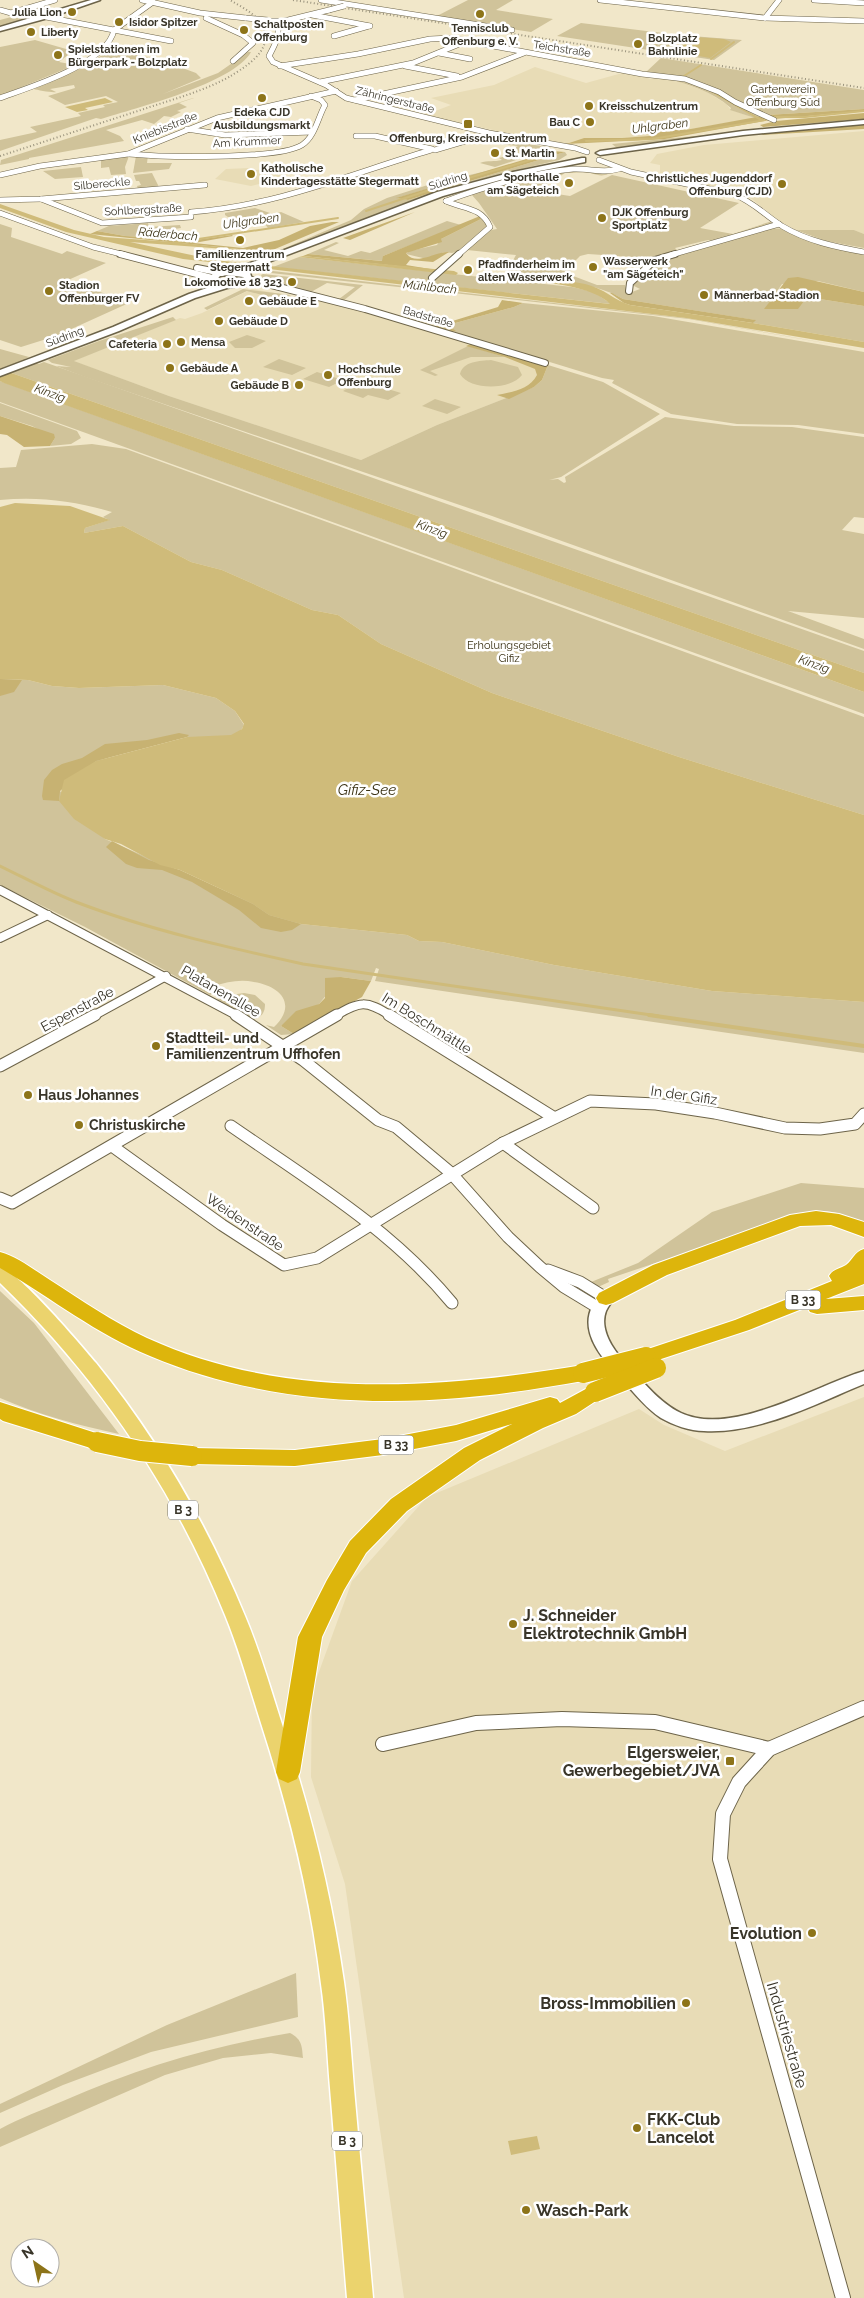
<svg xmlns="http://www.w3.org/2000/svg" width="864" height="2298" font-family="Raleway,sans-serif">
	<style>
		.built { fill: #e8dcb6 }
		.green { fill: #d0c39a }
		.forest { fill: #c7b272 }
		.water { fill: #cfbb7a }
		.lines { fill: none; stroke-linecap: round; stroke-linejoin: round }
		.stream-far2 { stroke: #cfbb7a; stroke-width: 2 }
		.stream-far1 { stroke: #cfbb7a; stroke-width: 3 }
		.stream { stroke: #cfbb7a; stroke-width: 4 }
		.street-far4-casing { stroke: #6d6449; stroke-width: 6 }
		.street-far3-casing { stroke: #6d6449; stroke-width: 8 }
		.street-far2-casing { stroke: #6d6449; stroke-width: 10 }
		.street-far1-casing { stroke: #6d6449; stroke-width: 13 }
		.street-casing { stroke: #6d6449; stroke-width: 16 }
		.secondary-casing { stroke: #6d6449; stroke-width: 3 }
		.primary-casing { stroke: #fff; stroke-width: 3 }
		.highway-casing { stroke: #fff; stroke-width: 2 }
		.street-far4 { stroke: #fff; stroke-width: 5 }
		.street-far3 { stroke: #fff; stroke-width: 6 }
		.street-far2 { stroke: #fff; stroke-width: 8 }
		.street-far1 { stroke: #fff; stroke-width: 11 }
		.street { stroke: #fff; stroke-width: 14 }
		.secondary { fill: #fff; fill-rule: evenodd }
		.primary { fill: #ebd36d; fill-rule: evenodd }
		.highway { fill: #ddb50c; fill-rule: evenodd }
		.rail { stroke: #9a937d; stroke-width: 2; stroke-dasharray: 1 2.5; stroke-linecap: butt }
		.street-bridge-casing { stroke: #6d6449; stroke-width: 6; stroke-linecap: butt }
		.highway-bridge-casing { stroke: #fff; stroke-width: 22; stroke-linecap: butt }
		.street-bridge { stroke: #fff; stroke-width: 5 }
		.highway-bridge { stroke: #ddb50c; stroke-width: 20 }
		.poi-dot { fill: #8d7419; stroke: #fff; stroke-width: 2 }
		.labels { text-anchor: middle; dominant-baseline: central; stroke-width: 5; stroke-linejoin: round; paint-order: stroke }
		.far-poi-label { font-size: 11px; font-weight: bold; fill: #393529; stroke: #fff; text-anchor: start }
		.far-street-label { font-size: 11px; fill: #393529; stroke: #fff }
		.far-park-label { font-size: 11px; fill: #393013; stroke: #fff }
		.far-water-label { font-size: 12px; font-style: italic; fill: #3d3417; stroke: #fff }
		.shield { fill: #fff; stroke: #747269; stroke-width: 1 }
		.shield-label { font-size: 12px; font-weight: bold; fill: #393529 }
		.street-label { font-size: 14px; fill: #393529; stroke: #fff }
		.poi-label { font-size: 14px; font-weight: bold; fill: #393529; stroke: #fff; text-anchor: start }
		.water-label { font-size: 15px; font-style: italic; fill: #3d3417; stroke: #fff }
		.near-poi-label { font-size: 16px; font-weight: bold; fill: #393529; stroke: #fff; text-anchor: start }
		.near-street-label { font-size: 16px; fill: #393529; stroke: #fff }
	</style>
	<rect width="100%" height="100%" fill="#f1e7c9"/>
	<!-- built -->
	<g class="built">
		<polygon points="535,67 586,83 626,72 651,79 666,77 707,92 726,104 731,110 755,118 685,130 669,129 649,136 622,138 584,138 566,144 548,142 425,115 451,105 431,98 494,85"/>
		<polygon points="864,131 864,234 854,230 796,230 778,220 752,199 740,194 660,175 660,165 650,163 657,154 704,145"/>
		<polygon points="250,168 251,170 280,169 283,178 251,186 215,179 226,169"/>
		<polygon points="252,289 343,305 548,365 534,387 437,425 361,460 169,396 73,361 180,318 185,319 202,313"/>
		<polygon points="864,1397 864,2298 404,2298 345,1884 311,1777 312,1691 352,1581 427,1497 639,1409 664,1425 725,1451"/>
	</g>
	<!-- green -->
	<g class="green">
		<polygon points="468,0 513,0 496,10 553,19 531,32 435,17"/>
		<polygon points="45,8 59,11 0,28 0,20"/>
		<polygon points="581,23 679,35 742,40 714,60 557,36"/>
		<polygon points="35,40 73,51 59,62 75,65 0,96 0,47"/>
		<path d="M110,50L158,59L196,73L201,78L163,94L218,73L248,52H251C234,83 136,108 101,119L96,118L0,151V140L37,132L30,127L81,116L78,113L105,107L103,105L118,102L106,96L65,105L48,96L75,88L74,85L50,89L56,92C53,93 37,90 34,89L82,68Z"/>
		<polygon points="661,58 864,90 864,109 767,115 697,81 645,73"/>
		<path d="M663,77L706,87L762,116L755,118L730,110L731,108C712,91 687,84 663,77Z"/>
		<polygon points="193,98 194,98 179,103 187,107 177,111 181,112 171,117 164,116 154,124 142,120 106,130 120,136 124,141 29,158 29,159 0,165 1,160"/>
		<polygon points="798,126 636,146 617,148 612,144"/>
		<path d="M511,141L547,147L549,149L495,167L480,163C488,160 494,162 502,160L499,158L519,152L512,149L518,146L499,144Z"/>
		<path d="M565,152L567,155L559,160C504,173 448,187 395,207C352,223 310,244 266,256L351,220L364,209L387,198L431,184L495,169L397,198L408,200Z"/>
		<polygon points="148,155 147,163 172,163 169,169 133,173 136,156"/>
		<polygon points="129,156 125,167 126,174 111,175 109,167 101,168 101,158"/>
		<polygon points="81,167 83,177 55,179 43,171"/>
		<path d="M594,170L608,174C599,178 592,172 583,172C577,172 573,174 567,172L539,188L547,189L544,192L570,196L612,175L739,203L700,228L733,234L772,221L771,224L712,241L708,240L675,248L678,251L648,258L588,254L580,256L567,269L571,270L568,274L597,285H625L626,291L632,292L640,289L632,285L640,280V277L645,272H659L649,270L656,262L669,265L670,263L664,259L772,228L782,229L818,244L864,254V292L818,281L782,284L765,309L807,297L864,306V342L753,323L755,320L623,299C588,279 543,280 504,277L516,255L467,250L491,230L497,229L479,203L471,194C512,182 551,172 594,170Z"/>
		<polygon points="152,173 159,187 138,189 137,186 141,185 139,181 136,181 134,175"/>
		<path d="M255,208L273,214L281,212L304,222L268,228L265,224L267,223C251,211 236,224 225,215V213Z"/>
		<polygon points="480,216 484,216 487,228 461,250 452,253 444,252 427,259 406,254 409,251 437,245 441,239 481,219"/>
		<polygon points="447,221 461,225 383,256 383,261 308,254 336,242 339,243 324,250 348,256 361,251 370,253"/>
		<polygon points="148,223 149,227 180,225 181,228 161,231 166,238 125,236 97,231 109,226"/>
		<polygon points="0,224 12,228 11,237 62,254 67,251 106,263 66,281 131,302 56,336 21,347 0,340"/>
		<polygon points="796,230 854,230 864,234 864,248 826,241"/>
		<polygon points="299,257 572,287 594,292 611,304 273,267"/>
		<polygon points="264,270 686,318 864,350 689,319 262,272"/>
		<polygon points="263,274 363,285 343,301 339,299 355,287 327,283 311,292 264,281 261,275"/>
		<polygon points="243,289 291,295 281,300 247,291 207,310 204,308"/>
		<polygon points="523,303 653,316 864,352 864,434 798,425 737,424 671,414 612,383 614,380 602,378 452,332 455,332 448,325 514,307"/>
		<polygon points="173,317 176,320 74,361 169,396 361,460 437,425 534,387 542,380 548,365 603,382 660,414 561,477 549,480 558,479 564,483 566,482 565,477 665,417 734,426 792,427 864,437 864,518 854,517 842,530 864,534 864,618 788,611 864,639 864,649 492,516 85,377 56,366 71,367 52,363 48,360 99,341"/>
		<polygon points="247,335 266,341 252,348 235,348 229,342"/>
		<polygon points="468,346 505,357 471,357 430,371 438,375 435,376 420,370"/>
		<polygon points="0,349 29,357 25,359 39,364 44,362 864,651 864,673 0,369"/>
		<polygon points="279,359 306,368 292,375 263,367"/>
		<path d="M491,360L518,367L522,375C511,390 470,391 460,374C463,361 480,361 491,360Z"/>
		<polygon points="317,372 343,380 329,387 303,379"/>
		<polygon points="0,381 864,692 864,714 0,402"/>
		<polygon points="372,383 379,384 378,386 401,393 388,400 368,395 363,398 343,391 355,384 364,386"/>
		<polygon points="435,399 461,407 447,414 422,406"/>
		<polygon points="0,403 77,431 81,438 71,444 50,446 55,438 32,426 0,416"/>
		<path d="M92,444L126,449L864,717V815L679,757L492,693L381,644L338,615L312,610L222,570L191,562L123,526L84,533L85,528L109,520L103,517L112,512C75,501 38,496 0,500V468L16,467L21,450Z"/>
		<path d="M0,679L28,680L52,686L79,688L163,685L216,698L235,711L244,725C236,744 203,736 187,737C163,739 79,762 64,781C62,783 61,788 60,791L105,839L301,924L407,935L419,941L442,942L554,965L712,991L864,1002V1053L375,981L379,969L376,968L371,981L341,977L319,1004L281,1026L294,1034L281,1035L266,1025L274,1027C298,1004 280,986 254,982C240,979 227,982 214,986L217,991L210,995L85,927L0,885Z"/>
		<path d="M244,993L255,995L265,1004C265,1013 262,1016 254,1020L217,999L224,996Z"/>
		<path d="M801,1183L864,1188V1224C843,1213 828,1208 804,1213L608,1279L609,1282L598,1287L591,1282L638,1263L712,1212Z"/>
		<path d="M0,1291L34,1323L119,1434C78,1425 39,1415 0,1398Z"/>
		<polygon points="296,1973 298,2017 151,2052 63,2085 0,2113 0,2104 167,2025"/>
		<path d="M290,2033C301,2039 302,2044 303,2058L271,2053L223,2058L165,2075L0,2147V2129C20,2118 42,2110 63,2101C139,2068 208,2047 290,2033Z"/>
	</g>
	<!-- forest -->
	<g class="forest">
		<polygon points="864,109 864,111 774,119 767,115"/>
		<polygon points="864,113 864,119 763,127 760,125 776,121"/>
		<polygon points="762,116 770,120 665,139 566,144 584,138 622,138 649,136 669,129 685,130"/>
		<polygon points="864,124 864,129 761,135 764,133"/>
		<polygon points="553,151 565,152 408,200 396,198"/>
		<polygon points="415,212 350,240 343,238"/>
		<path d="M480,216L481,219L441,239L442,242L406,253C415,267 436,251 449,252L433,262L410,260L406,265L436,270L303,256L308,254L382,261L383,256Z"/>
		<polygon points="332,222 339,222 268,252 90,234 97,231 125,236 195,240 232,235 233,236 194,243 243,248 279,240 310,226"/>
		<polygon points="798,277 864,292 864,306 807,297 798,309 764,309 788,278"/>
		<polygon points="610,293 612,293 623,299 756,320 753,323 630,305 624,303"/>
		<polygon points="502,300 523,303 514,307 448,325 456,331 452,332 433,327 498,307"/>
		<path d="M473,343L548,365L542,380L534,387L509,399L497,395C512,392 529,390 537,375L535,369L505,357L466,346Z"/>
		<polygon points="0,416 54,434 55,438 50,446 24,447 7,435 0,434"/>
		<polygon points="0,679 22,680 14,692 0,696"/>
		<polygon points="179,733 189,735 187,737 96,761 60,791 59,801 43,800 42,796 44,780 52,770 62,764 82,758 105,744 147,740"/>
		<polygon points="112,841 149,860 180,870 253,904 269,915 301,924 292,930 281,932 261,928 239,910 192,882 162,870 137,868 126,864 106,847"/>
		<polygon points="341,977 371,981 362,997 294,1034 281,1026 296,1011 319,1004 325,998 325,978"/>
	</g>
	<!-- water -->
	<g class="water">
		<polygon points="680,36 724,39 731,42 710,58 671,51 668,44 673,39"/>
		<polygon points="105,98 113,102 85,108 88,110 77,112 65,107"/>
		<path d="M0,204L74,230L104,237L173,242L266,252L130,242L215,260L610,304C588,280 509,280 476,276L477,274C513,277 550,277 585,284C604,288 615,301 630,305L753,323L864,342V348L686,318L183,259L66,232L0,208Z"/>
		<polygon points="303,256 454,271 458,273 456,275 299,257"/>
		<polygon points="0,369 864,673 864,692 4,383 0,381"/>
		<polygon points="15,503 70,506 110,520 85,528 84,533 123,526 191,562 222,570 312,610 338,615 381,644 492,693 679,757 864,815 864,1002 712,991 554,965 442,942 419,941 407,935 301,924 269,915 253,904 180,870 160,865 121,844 105,839 74,819 59,801 64,780 96,761 187,737 231,735 242,729 244,724 235,711 216,698 163,685 79,688 52,686 28,680 0,679 0,507"/>
		<polygon points="537,2136 540,2149 511,2155 508,2141"/>
	</g>
	<g class="lines">
		<!-- stream-far2 -->
		<g class="stream-far2">
			<polyline points="711,59 734,42"/>
			<polyline points="684,76 701,65"/>
			<polyline points="711,91 761,120"/>
			<polyline points="774,117 805,117 864,111"/>
			<polyline points="586,141 652,139 765,120"/>
			<polyline points="366,211 451,183 551,154"/>
			<polyline points="172,243 338,218"/>
		</g>
		<!-- stream-far1 -->
		<path class="stream-far1" d="M0,866C25,878 50,892 76,902C149,930 226,947 303,964L658,1016"/>
		<!-- stream -->
		<polyline class="stream" points="649,1015 864,1046"/>
		<defs>
			<g id="street-far4">
				<polyline points="142,0 200,13 246,18"/>
				<polyline points="321,0 512,30"/>
				<polyline points="600,0 765,18 864,21"/>
				<polyline points="814,0 864,3"/>
				<polyline points="0,10 11,13 55,0"/>
				<polyline points="312,15 370,26"/>
				<polyline points="46,17 171,41"/>
				<polyline points="206,18 243,35 253,43 233,61"/>
				<polyline points="765,18 779,0"/>
				<polyline points="271,21 284,21 329,10"/>
				<path d="M276,22C282,34 274,46 269,56L273,62L326,85L346,98L489,133L575,148L587,152"/>
				<polyline points="334,36 369,26"/>
				<polyline points="439,53 470,59"/>
				<polyline points="280,66 358,54 430,39 451,38 642,74 685,79 719,92 735,102 774,120"/>
				<polyline points="405,66 457,76"/>
				<polyline points="320,82 413,63 467,41"/>
				<path d="M0,98C30,87 107,64 114,30L153,2"/>
				<polyline points="355,100 462,77 524,53"/>
				<polyline points="187,129 225,135 312,132"/>
				<polyline points="356,136 375,136 432,149"/>
				<polyline points="435,150 489,134"/>
				<path d="M129,154C161,157 278,160 302,145C315,137 318,117 325,105L321,100L311,96"/>
				<path d="M599,160L631,172L733,194C752,201 765,215 782,226C807,241 836,247 864,252"/>
				<polyline points="0,175 40,166 128,154 217,118 336,91"/>
				<path d="M41,199L102,223L191,217V212C276,206 350,174 431,150"/>
				<polyline points="0,200 41,199 205,185"/>
				<path d="M446,201C487,186 530,173 573,169C589,168 603,174 619,169"/>
				<path d="M446,201C463,209 482,207 490,227L458,255"/>
				<polyline points="0,213 93,247 125,255"/>
				<polyline points="671,255 779,224"/>
			</g>
			<g id="street-far3">
				<polyline points="120,254 212,278"/>
				<polyline points="197,268 222,273"/>
				<polyline points="432,278 459,254"/>
				<polyline points="248,279 365,309 545,363"/>
				<polyline points="629,291 630,283 655,260 675,254"/>
			</g>
			<g id="street-far2">
				<polyline points="0,890 238,1016"/>
				<polyline points="0,938 48,915"/>
				<polyline points="93,1016 166,976"/>
				<path d="M335,1016C360,1001 366,1000 391,1016"/>
			</g>
			<g id="street-far1">
				<polyline points="236,1015 303,1060 378,1120 396,1127 451,1173 508,1237 540,1267 564,1287 597,1307"/>
				<polyline points="389,1015 553,1117"/>
				<polyline points="0,1066 95,1015"/>
				<path d="M231,1126C309,1180 391,1229 452,1303"/>
				<polyline points="503,1143 593,1208"/>
				<polyline points="112,1146 222,1225 284,1265 317,1258 503,1143 590,1101 656,1104 715,1113 785,1128 820,1129 855,1124 864,1114"/>
				<polyline points="0,1198 12,1203 337,1015"/>
				<polyline points="548,1270 580,1282 606,1298"/>
			</g>
			<g id="street">
				<polyline points="383,1744 476,1723 562,1719 655,1722 769,1749"/>
				<polyline points="843,2298 720,1859 723,1814 739,1782 769,1749 864,1708"/>
			</g>
			<g id="secondary">
				<polygon points="91,0 100,0 48,18 0,31 0,27"/>
				<polygon points="864,120 864,124 743,135 600,155 596,153 600,151 743,131"/>
				<path d="M582,158H585V162L514,176L443,196L242,272L250,273L252,279L243,285L227,288L195,298L119,331L0,376V370L113,327L189,294L216,285L208,280L214,272L232,270L437,192L513,172ZM228,275L243,277L244,278L230,283L217,279L220,276Z"/>
				<path d="M606,1292L612,1294L614,1298C612,1302 608,1306 606,1311C599,1329 613,1350 625,1362C642,1380 659,1403 681,1413C732,1437 815,1386 864,1371V1384C815,1404 759,1434 704,1431C690,1431 673,1425 661,1418C647,1409 637,1396 625,1383C607,1364 577,1334 593,1305C596,1298 599,1294 606,1292Z"/>
			</g>
			<path id="primary" d="M0,1267C19,1272 80,1344 96,1363C157,1438 208,1526 245,1616C259,1649 269,1683 280,1718C309,1805 331,1891 344,1982C349,2017 351,2053 354,2089C360,2159 367,2228 373,2298H347C341,2228 336,2158 330,2088C327,2054 326,2018 321,1984C310,1893 288,1806 260,1720C249,1685 239,1649 225,1615C174,1489 98,1377 0,1283Z"/>
			<g id="highway">
				<polygon points="816,1211 839,1214 864,1222 864,1237 831,1225 800,1226 667,1275 613,1303 606,1305 599,1303 596,1298 599,1293 653,1265 790,1215"/>
				<path d="M864,1249V1284L826,1299L864,1296V1310L817,1314L810,1312L807,1307L749,1330L646,1364L639,1362L636,1357L639,1352L735,1320L832,1281L829,1276C833,1269 839,1269 846,1265C853,1260 854,1252 864,1249Z"/>
				<path d="M0,1252C18,1257 34,1270 50,1280C81,1300 113,1322 147,1338C284,1401 439,1389 583,1365L590,1368L593,1373L590,1378L583,1381C542,1388 501,1395 459,1398C357,1407 246,1397 150,1356C96,1334 50,1297 0,1268Z"/>
				<polygon points="595,1384 602,1387 606,1392 602,1397 576,1414 543,1428 480,1460 407,1511 366,1553 344,1590 322,1637 300,1772 297,1779 288,1783 279,1779 276,1772 298,1637 327,1580 350,1541 391,1499 464,1448 512,1424 456,1441 383,1455 295,1466 192,1464 184,1462 181,1456 184,1450 192,1448 295,1450 383,1439 456,1425 550,1397 557,1399 560,1403"/>
				<polygon points="0,1402 105,1436 108,1442 105,1448 97,1450 3,1421 0,1419"/>
			</g>
		</defs>
		<!-- street-far4 casing -->
		<use href="#street-far4" class="street-far4-casing"/>
		<!-- street-far3 casing -->
		<use href="#street-far3" class="street-far3-casing"/>
		<!-- street-far2 casing -->
		<use href="#street-far2" class="street-far2-casing"/>
		<!-- street-far1 casing -->
		<use href="#street-far1" class="street-far1-casing"/>
		<!-- street casing -->
		<use href="#street" class="street-casing"/>
		<!-- secondary casing -->
		<use href="#secondary" class="secondary-casing"/>
		<!-- primary casing -->
		<use href="#primary" class="primary-casing"/>
		<!-- highway casing -->
		<use href="#highway" class="highway-casing"/>
		<!-- street-far4 -->
		<use href="#street-far4" class="street-far4"/>
		<!-- street-far3 -->
		<use href="#street-far3" class="street-far3"/>
		<!-- street-far2 -->
		<use href="#street-far2" class="street-far2"/>
		<!-- street-far1 -->
		<use href="#street-far1" class="street-far1"/>
		<!-- street -->
		<use href="#street" class="street"/>
		<!-- secondary -->
		<use href="#secondary" class="secondary"/>
		<!-- primary -->
		<use href="#primary" class="primary"/>
		<!-- highway -->
		<use href="#highway" class="highway"/>
		<!-- rail -->
		<g class="rail">
			<polyline points="293,0 864,88"/>
			<path d="M0,156C47,141 94,125 141,110C170,100 202,92 229,77C242,69 264,56 265,40C267,19 245,9 230,0"/>
		</g>
		<defs>
			<g id="street-bridge">
				<polyline points="329,10 344,6"/>
				<polyline points="246,18 268,20"/>
			</g>
			<g id="highway-bridge">
				<polyline points="583,1373 646,1357"/>
				<polyline points="595,1392 656,1368"/>
				<polyline points="97,1442 140,1451 192,1456"/>
			</g>
		</defs>
		<!-- street-bridge casing -->
		<use href="#street-bridge" class="street-bridge-casing"/>
		<!-- highway-bridge casing -->
		<use href="#highway-bridge" class="highway-bridge-casing"/>
		<!-- street-bridge -->
		<use href="#street-bridge" class="street-bridge"/>
		<!-- highway-bridge -->
		<use href="#highway-bridge" class="highway-bridge"/>
	</g>
	<!-- markers -->
	<g class="poi-dot">
		<circle cx="72" cy="12" r="5"/>
		<circle cx="480" cy="14" r="5"/>
		<circle cx="119" cy="22" r="5"/>
		<circle cx="244" cy="30" r="5"/>
		<circle cx="31" cy="32" r="5"/>
		<circle cx="638" cy="44" r="5"/>
		<circle cx="58" cy="55" r="5"/>
		<circle cx="262" cy="98" r="5"/>
		<circle cx="589" cy="106" r="5"/>
		<circle cx="590" cy="122" r="5"/>
		<rect x="463" y="119" width="10" height="10" rx="2.5"/>
		<circle cx="495" cy="153" r="5"/>
		<circle cx="251" cy="174" r="5"/>
		<circle cx="569" cy="183" r="5"/>
		<circle cx="782" cy="184" r="5"/>
		<circle cx="602" cy="218" r="5"/>
		<circle cx="240" cy="240" r="5"/>
		<circle cx="593" cy="267" r="5"/>
		<circle cx="468" cy="270" r="5"/>
		<circle cx="292" cy="282" r="5"/>
		<circle cx="49" cy="291" r="5"/>
		<circle cx="704" cy="295" r="5"/>
		<circle cx="249" cy="301" r="5"/>
		<circle cx="219" cy="321" r="5"/>
		<circle cx="181" cy="342" r="5"/>
		<circle cx="167" cy="344" r="5"/>
		<circle cx="170" cy="368" r="5"/>
		<circle cx="328" cy="375" r="5"/>
		<circle cx="299" cy="385" r="5"/>
		<circle cx="156" cy="1046" r="5"/>
		<circle cx="28" cy="1095" r="5"/>
		<circle cx="79" cy="1125" r="5"/>
		<circle cx="513" cy="1624" r="5"/>
		<rect x="725" y="1756" width="10" height="10" rx="2.5"/>
		<circle cx="812" cy="1933" r="5"/>
		<circle cx="686" cy="2003" r="5"/>
		<circle cx="637" cy="2128" r="5"/>
		<circle cx="526" cy="2210" r="5"/>
	</g>
	<g class="labels">
		<!-- far-poi labels -->
		<g class="far-poi-label">
			<text x="62" y="12" text-anchor="end">Julia Lion</text>
			<text x="129" y="22">Isidor Spitzer</text>
			<text x="254" y="24">Schaltposten<tspan x="254" dy="13">Offenburg</tspan></text>
			<text x="480" y="28" text-anchor="middle">Tennisclub<tspan x="480" dy="13">Offenburg e. V.</tspan></text>
			<text x="41" y="32">Liberty</text>
			<text x="648" y="38">Bolzplatz<tspan x="648" dy="13">Bahnlinie</tspan></text>
			<text x="68" y="49">Spielstationen im<tspan x="68" dy="13">Bürgerpark - Bolzplatz</tspan></text>
			<text x="599" y="106">Kreisschulzentrum</text>
			<text x="262" y="112" text-anchor="middle">Edeka CJD<tspan x="262" dy="13">Ausbildungsmarkt</tspan></text>
			<text x="580" y="122" text-anchor="end">Bau C</text>
			<text x="468" y="138" text-anchor="middle">Offenburg, Kreisschulzentrum</text>
			<text x="505" y="153">St. Martin</text>
			<text x="261" y="168">Katholische<tspan x="261" dy="13">Kindertagesstätte Stegermatt</tspan></text>
			<text x="559" y="177" text-anchor="end">Sporthalle<tspan x="559" dy="13">am Sägeteich</tspan></text>
			<text x="772" y="178" text-anchor="end">Christliches Jugenddorf<tspan x="772" dy="13">Offenburg (CJD)</tspan></text>
			<text x="612" y="212">DJK Offenburg<tspan x="612" dy="13">Sportplatz</tspan></text>
			<text x="240" y="254" text-anchor="middle">Familienzentrum<tspan x="240" dy="13">Stegermatt</tspan></text>
			<text x="603" y="261">Wasserwerk<tspan x="603" dy="13">"am Sägeteich"</tspan></text>
			<text x="478" y="264">Pfadfinderheim im<tspan x="478" dy="13">alten Wasserwerk</tspan></text>
			<text x="282" y="282" text-anchor="end">Lokomotive 18 323</text>
			<text x="59" y="285">Stadion<tspan x="59" dy="13">Offenburger FV</tspan></text>
			<text x="714" y="295">Männerbad-Stadion</text>
			<text x="259" y="301">Gebäude E</text>
			<text x="229" y="321">Gebäude D</text>
			<text x="191" y="342">Mensa</text>
			<text x="157" y="344" text-anchor="end">Cafeteria</text>
			<text x="180" y="368">Gebäude A</text>
			<text x="338" y="369">Hochschule<tspan x="338" dy="13">Offenburg</tspan></text>
			<text x="289" y="385" text-anchor="end">Gebäude B</text>
		</g>
		<!-- far-street labels -->
		<g class="far-street-label">
			<text transform="translate(562 49) rotate(9)">Teichstraße</text>
			<text transform="translate(395 100) rotate(14)">Zähringerstraße</text>
			<text transform="translate(165 128) rotate(-22)">Kniebisstraße</text>
			<text transform="translate(247 142) rotate(-3)">Am Krummer</text>
			<text transform="translate(448 181) rotate(-17)">Südring</text>
			<text transform="translate(102 184) rotate(-5)">Silbereckle</text>
			<text transform="translate(143 210) rotate(-3)">Sohlbergstraße</text>
			<text transform="translate(428 317) rotate(16)">Badstraße</text>
			<text transform="translate(65 337) rotate(-21)">Südring</text>
		</g>
		<!-- far-park labels -->
		<g class="far-park-label">
			<text x="783" y="89">Gartenverein<tspan x="783" dy="13">Offenburg Süd</tspan></text>
			<text x="509" y="645">Erholungsgebiet<tspan x="509" dy="13">Gifiz</tspan></text>
		</g>
		<!-- far-water labels -->
		<g class="far-water-label">
			<text transform="translate(660 126) rotate(-7)">Uhlgraben</text>
			<text transform="translate(251 221) rotate(-8)">Uhlgraben</text>
			<text transform="translate(168 234) rotate(5)">Räderbach</text>
			<text transform="translate(430 287) rotate(6)">Mühlbach</text>
			<text transform="translate(50 393) rotate(20)">Kinzig</text>
			<text transform="translate(432 529) rotate(20)">Kinzig</text>
			<text transform="translate(814 664) rotate(20)">Kinzig</text>
		</g>
		<!-- shield labels -->
		<g class="shield">
			<rect x="785.5" y="1290.5" width="35" height="19" rx="4"/>
			<rect x="378.5" y="1435.5" width="35" height="19" rx="4"/>
			<rect x="168" y="1500.5" width="30" height="19" rx="4"/>
			<rect x="332" y="2131.5" width="30" height="19" rx="4"/>
		</g>
		<g class="shield-label">
			<text x="803" y="1300">B 33</text>
			<text x="396" y="1445">B 33</text>
			<text x="183" y="1510">B 3</text>
			<text x="347" y="2141">B 3</text>
		</g>
		<!-- street labels -->
		<g class="street-label">
			<text transform="translate(221 991) rotate(30)">Platanenallee</text>
			<text transform="translate(77 1009) rotate(-28)">Espenstraße</text>
			<text transform="translate(427 1023) rotate(32)">Im Boschmättle</text>
			<text transform="translate(684 1095) rotate(8)">In der Gifiz</text>
			<text transform="translate(245 1222) rotate(34)">Weidenstraße</text>
		</g>
		<!-- poi labels -->
		<g class="poi-label">
			<text x="166" y="1038">Stadtteil- und<tspan x="166" dy="16">Familienzentrum Uffhofen</tspan></text>
			<text x="38" y="1095">Haus Johannes</text>
			<text x="89" y="1125">Christuskirche</text>
		</g>
		<!-- water labels -->
		<g class="water-label">
			<text x="367" y="790">Gifiz-See</text>
		</g>
		<!-- near-poi labels -->
		<g class="near-poi-label">
			<text x="523" y="1615">J. Schneider<tspan x="523" dy="18">Elektrotechnik GmbH</tspan></text>
			<text x="720" y="1752" text-anchor="end">Elgersweier,<tspan x="720" dy="18">Gewerbegebiet/JVA</tspan></text>
			<text x="802" y="1933" text-anchor="end">Evolution</text>
			<text x="676" y="2003" text-anchor="end">Bross-Immobilien</text>
			<text x="647" y="2119">FKK-Club<tspan x="647" dy="18">Lancelot</tspan></text>
			<text x="536" y="2210">Wasch-Park</text>
		</g>
		<!-- near-street labels -->
		<g class="near-street-label">
			<text transform="translate(787 2035) rotate(74)">Industriestraße</text>
		</g>
	</g>
	<!-- north arrow -->
	<g transform="translate(35 2263) rotate(326)"><circle r="24" fill="#ffffff" stroke="#b0aea9"/>
	<path d="M0-4L9 19L0 12L-9 19Z" fill="#8d7419"/>
	<text y="-8" font-size="14" font-weight="bold" text-anchor="middle" fill="#393529">N</text>
	</g>
</svg>
